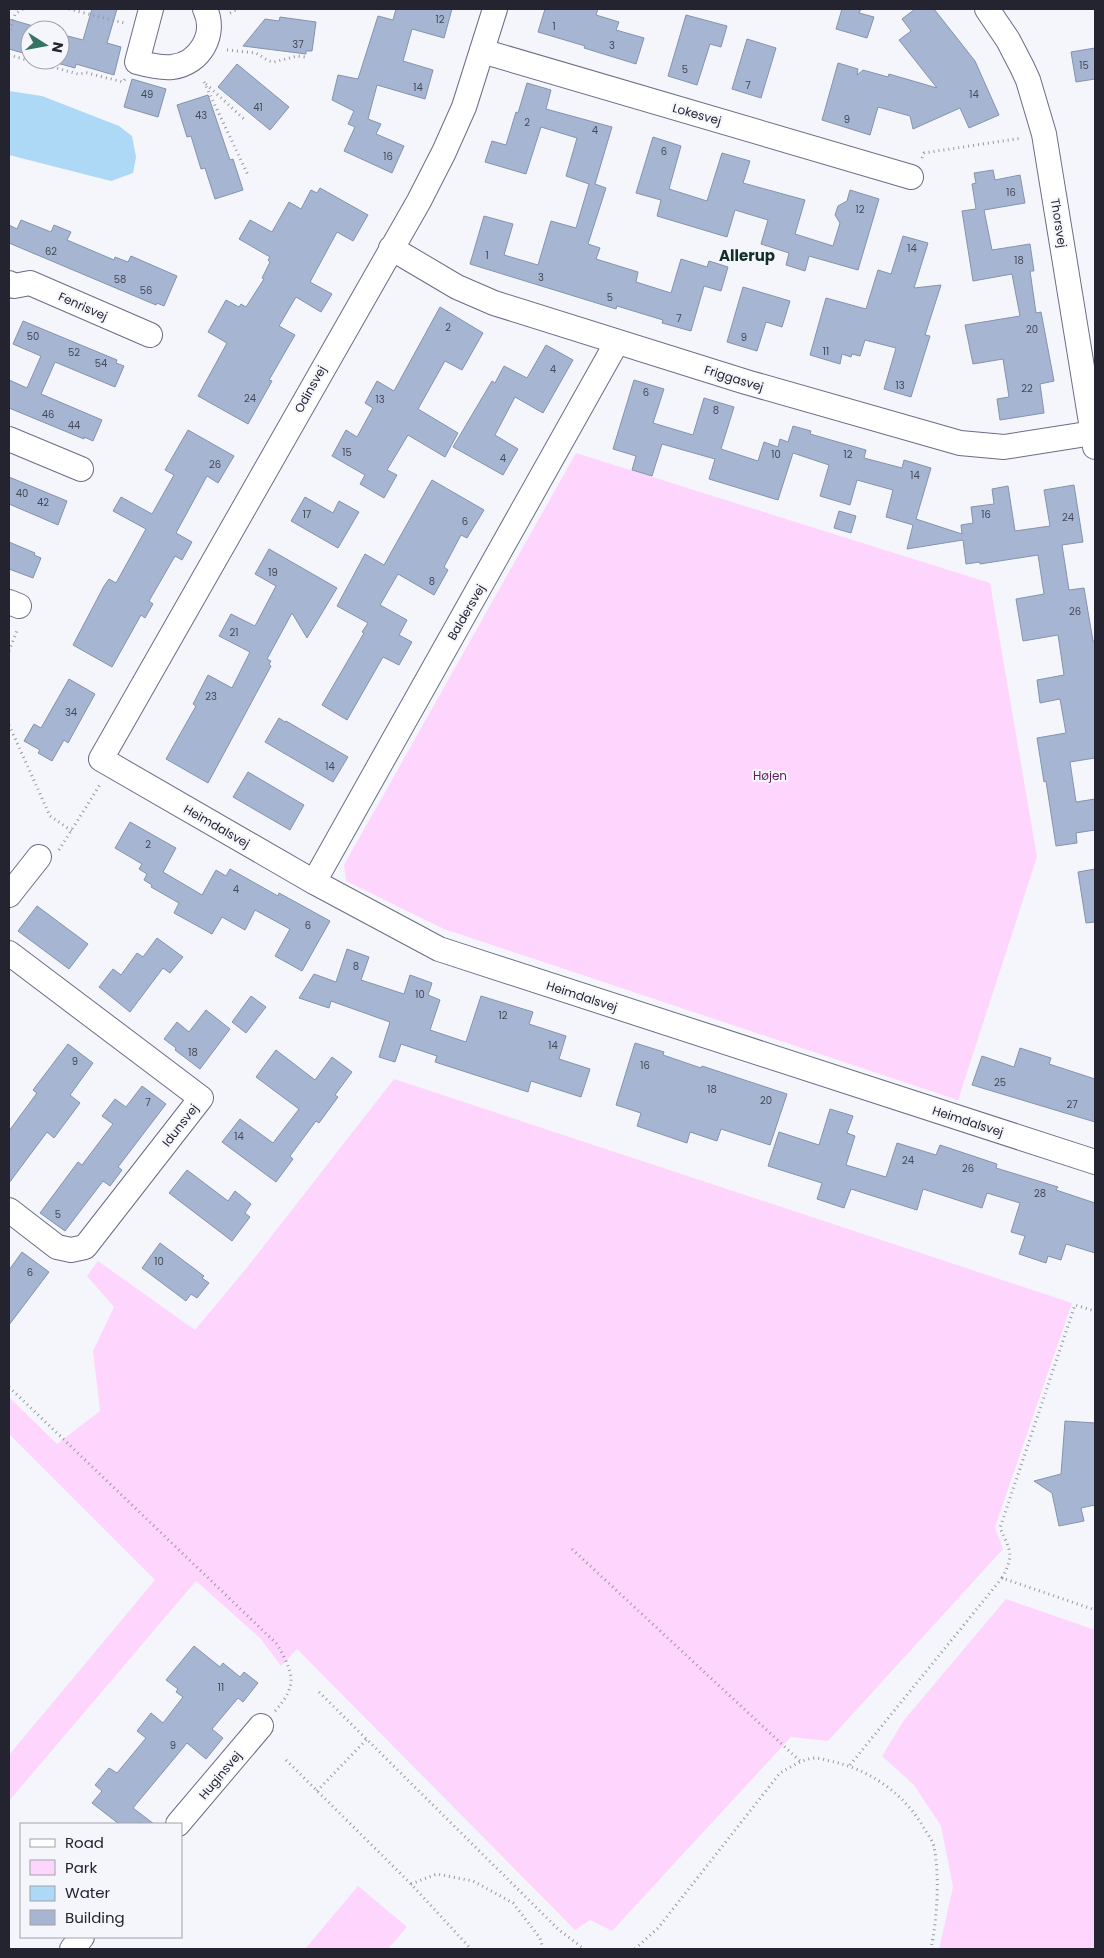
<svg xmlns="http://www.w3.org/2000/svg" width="1104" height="1958" font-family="Poppins,sans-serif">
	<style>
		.green { fill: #fed6fd }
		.water { fill: #add8f6 }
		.building { fill: #a6b6d2; stroke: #8493ae }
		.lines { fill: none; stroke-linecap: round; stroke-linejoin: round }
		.street-casing { stroke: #6b6c87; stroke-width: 26 }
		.path { stroke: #9797a1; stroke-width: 3; stroke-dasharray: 1 4; stroke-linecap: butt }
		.street { stroke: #fff; stroke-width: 24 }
		.labels { text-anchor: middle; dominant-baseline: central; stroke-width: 4; stroke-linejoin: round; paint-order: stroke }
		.number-label { font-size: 10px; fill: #444858 }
		.street-label { font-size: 12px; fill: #242430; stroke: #f5f5fc }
		.park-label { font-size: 12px; fill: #621e64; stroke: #f5f5fc }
		.quarter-label { font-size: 15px; font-weight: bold; fill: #113028; stroke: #f5f5fc }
	</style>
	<rect width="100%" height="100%" fill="#f5f5fc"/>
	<!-- green -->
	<g class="green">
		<polygon points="576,453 990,583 1037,857 958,1100 444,929 346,881 344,865"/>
		<polygon points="394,1079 1072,1303 995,1527 1003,1549 828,1741 791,1737 612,1931 590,1920 575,1930 297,1649 281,1666 260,1638 196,1581 9,1801 9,1755 155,1580 9,1434 9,1397 57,1444 100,1411 93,1351 114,1307 87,1276 98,1261 195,1330 249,1265"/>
		<polygon points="1006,1599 1095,1630 1095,1949 939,1949 953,1887 941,1826 914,1785 882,1756 904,1720"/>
		<polygon points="358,1886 407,1927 388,1949 305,1949"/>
	</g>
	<!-- water -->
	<polygon class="water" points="9,91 42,96 119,126 132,136 136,157 133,173 111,181 9,155"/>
	<!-- building -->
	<g class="building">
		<polygon points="92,9 117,9 107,43 121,47 114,75 76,64 75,68 46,60 60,60 60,34 83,40"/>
		<polygon points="396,9 452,9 444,38 412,29 403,61 433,70 425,99 377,85 368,119 381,124 376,134 404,146 392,173 344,151 355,127 348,124 354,111 332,100 338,75 358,79 378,16 393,20"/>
		<polygon points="545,9 598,9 596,15 619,22 616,30 644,38 636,64 584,48 585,46 538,32"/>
		<polygon points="842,9 861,9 859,13 874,17 867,38 836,29"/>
		<polygon points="915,9 934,9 975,61 999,115 969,128 960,108 913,129 910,116 878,107 870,135 822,120 838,63 858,69 857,75 863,70 888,77 889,74 937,88 899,40 911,31 902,19"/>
		<polygon points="686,15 727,26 721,47 710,44 697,85 668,76"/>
		<polygon points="280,17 316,22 312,51 306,51 306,54 243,46 265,19 279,21"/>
		<polygon points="9,19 47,30 30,30 30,55 9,49"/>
		<polygon points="747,39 776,48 761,98 732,89"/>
		<polygon points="1095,48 1095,79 1076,82 1071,52"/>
		<polygon points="237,64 289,107 270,130 218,87"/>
		<polygon points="132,79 166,89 158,117 124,107"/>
		<polygon points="527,83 551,90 546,109 612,127 595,184 606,188 588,244 600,248 596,259 638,272 636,282 671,293 681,259 707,267 709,261 728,267 721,291 704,286 691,331 662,323 663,320 617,306 616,309 470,264 484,216 513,224 504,255 538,265 551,221 576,228 589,184 566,176 577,138 541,127 526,174 485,162 492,141 506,145 516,112 518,113"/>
		<polygon points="208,95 230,160 233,159 243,190 215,199 205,168 201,169 191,136 187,137 177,105"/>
		<polygon points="653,137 681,146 669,189 707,201 722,153 750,161 743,183 805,200 795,234 833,246 840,223 835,215 838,206 847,201 850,190 879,199 858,270 809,256 805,271 786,265 789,253 761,244 768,220 735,210 727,237 657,216 661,200 636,193"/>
		<polygon points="993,170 995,180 1020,175 1025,203 984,210 992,250 1030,244 1034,271 1030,271 1036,313 1041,312 1054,381 1040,384 1044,413 1000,420 997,399 1009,397 1003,359 973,364 965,325 1020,316 1012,274 973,281 962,211 976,209 972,184 976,183 974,173"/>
		<polygon points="320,188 368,215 353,241 337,232 310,282 332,294 321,312 296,297 279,326 295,335 269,380 272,381 248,424 198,396 227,343 208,332 226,300 239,307 241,304 246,307 264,279 262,278 270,262 268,260 270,257 239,239 250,220 272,232 289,202 301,209 311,190 317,193"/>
		<polygon points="21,220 51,232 54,225 71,232 67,240 114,260 115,257 128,262 131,256 177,276 164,306 157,303 156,305 9,243 9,225 17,229"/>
		<polygon points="903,236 928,243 914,288 941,285 925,335 930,336 911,397 884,389 896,348 865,340 860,356 852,354 851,357 842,354 840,364 810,355 826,298 866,309 878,270 891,274"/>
		<polygon points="743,287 790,301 782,327 766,322 757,351 727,342"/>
		<polygon points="440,307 483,333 462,370 445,361 418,409 458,433 445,457 408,435 387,470 397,475 384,498 360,484 365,475 332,456 346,430 357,437 373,408 365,403 377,381 394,391"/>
		<polygon points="23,321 117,360 116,363 124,366 115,387 55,362 41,394 102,420 93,441 84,437 84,439 9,408 9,380 27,388 41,356 13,344"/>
		<polygon points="546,345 573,360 543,413 515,397 495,435 518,449 503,475 453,447 492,381 495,383 504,366 527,378"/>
		<polygon points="634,380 664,389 653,423 693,435 704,398 734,407 721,449 758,461 764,442 778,447 780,439 788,442 793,426 811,431 810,434 866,450 864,458 902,468 904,460 931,468 916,519 962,534 961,525 973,523 971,507 994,504 992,489 1008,486 1015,531 1050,526 1044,490 1074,485 1083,542 1062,545 1069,590 1084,588 1093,641 1095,641 1095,758 1070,762 1076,802 1095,799 1095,830 1076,833 1077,843 1056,846 1046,781 1044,782 1037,738 1066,733 1060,699 1040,703 1037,680 1064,675 1058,635 1023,641 1016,599 1044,594 1038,555 980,564 980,562 966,564 963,540 907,549 913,525 886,517 893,490 857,480 850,505 820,496 829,465 793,453 778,500 709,479 715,459 662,444 652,476 632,470 636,456 613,449"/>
		<polygon points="188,430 234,456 218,483 207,476 176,533 192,542 182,560 175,556 149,601 153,604 145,618 141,615 112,667 73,645 104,586 109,579 116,583 146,529 113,511 121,497 152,514 174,475 165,470"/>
		<polygon points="9,477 67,501 58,525 9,504"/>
		<polygon points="432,480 484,510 467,538 461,535 444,567 448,570 434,595 398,574 380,605 407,620 399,635 412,642 399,665 383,657 347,720 322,705 364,633 362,632 368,623 337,606 365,554 384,565"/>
		<polygon points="305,497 333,513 339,501 359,512 338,548 291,521"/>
		<polygon points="839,511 856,516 851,533 834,528"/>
		<polygon points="9,542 35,553 34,555 41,558 33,578 9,569"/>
		<polygon points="269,549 337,588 307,638 292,613 267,659 271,661 269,664 271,666 208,783 166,759 196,706 193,704 208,675 232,688 250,652 219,636 231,614 255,626 276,586 255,574"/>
		<polygon points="69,679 95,694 68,743 64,740 52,761 38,753 40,750 24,741 34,724 41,728"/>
		<polygon points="279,718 285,722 286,721 348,757 333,782 265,742"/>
		<polygon points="248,772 304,805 290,830 233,797"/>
		<polygon points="130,822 176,848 163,872 202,895 216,870 226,876 230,869 278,896 279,893 330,921 302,971 275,956 290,929 255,910 245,930 222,917 212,934 174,913 179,903 151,887 152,885 144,880 147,874 139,869 142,864 115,848"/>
		<polygon points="1095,869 1095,922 1086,923 1078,872"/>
		<polygon points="37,906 88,944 69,969 18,931"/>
		<polygon points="157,938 183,957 170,973 163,968 130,1012 99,987 113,969 121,975 137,953 143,957"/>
		<polygon points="347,949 369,957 361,980 404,994 410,975 432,983 428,995 440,1000 430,1030 466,1042 481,996 533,1012 529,1024 566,1036 559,1059 590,1069 581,1097 531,1081 528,1092 435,1062 437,1056 401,1044 395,1062 379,1057 390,1022 331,1001 329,1008 299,998 314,974 336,982"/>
		<polygon points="251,996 266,1007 246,1033 232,1022"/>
		<polygon points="206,1010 230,1029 200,1069 175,1050 176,1048 164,1039 177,1022 189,1032"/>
		<polygon points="635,1043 664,1052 663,1055 701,1068 702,1066 787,1094 770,1145 721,1129 717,1141 690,1132 687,1143 637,1126 641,1113 616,1105"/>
		<polygon points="68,1044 93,1063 70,1095 80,1103 54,1138 47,1132 9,1183 9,1131 37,1093 33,1090"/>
		<polygon points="1020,1048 1051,1058 1049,1064 1095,1079 1095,1122 972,1085 982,1056 1014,1067"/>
		<polygon points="276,1050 315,1080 332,1057 352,1072 335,1095 338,1097 319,1123 316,1121 290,1156 293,1159 276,1182 222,1142 240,1119 273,1143 299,1109 256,1077"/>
		<polygon points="142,1086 166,1104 118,1167 122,1170 110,1186 103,1181 65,1231 40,1213 78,1162 82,1165 113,1124 102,1116 115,1099 126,1107"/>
		<polygon points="830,1109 853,1116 847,1133 855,1136 846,1165 886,1177 897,1143 936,1155 940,1145 997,1164 996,1168 1058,1187 1056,1190 1095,1203 1095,1253 1066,1244 1061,1260 1048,1256 1046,1263 1019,1254 1025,1236 1011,1232 1020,1203 987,1193 982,1208 923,1189 917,1210 851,1189 844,1208 817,1199 822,1183 768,1166 779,1132 819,1145"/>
		<polygon points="187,1170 228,1201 235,1191 251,1204 245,1213 250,1217 232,1241 169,1193"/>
		<polygon points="160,1243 204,1276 202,1278 209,1283 197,1298 191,1294 186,1301 142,1268"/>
		<polygon points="22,1252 49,1272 9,1325 9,1270"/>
		<polygon points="1065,1421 1095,1423 1095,1505 1081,1508 1084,1521 1059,1526 1052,1493 1034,1481 1061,1474"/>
		<polygon points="194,1646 220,1667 223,1663 240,1677 244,1672 258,1683 243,1702 238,1698 212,1729 223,1738 206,1759 187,1743 133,1808 154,1824 119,1824 92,1803 102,1791 95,1785 109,1768 117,1773 146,1738 137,1731 151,1713 163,1723 183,1697 176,1692 178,1689 166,1680"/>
	</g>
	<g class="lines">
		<defs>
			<g id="street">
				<path d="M151,9L137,62C148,65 160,68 172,67C200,64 217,34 205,9"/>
				<polyline points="495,9 464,107 444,152 419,201 101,759 314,882 439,949 1095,1162"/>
				<polyline points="987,9 1008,40 1022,67 1028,80 1044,134 1095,447"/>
				<polyline points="482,51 911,177"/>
				<polyline points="391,248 457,287 494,303 746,382 960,443 1004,447 1093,433"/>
				<polyline points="9,283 14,286 30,283 150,335"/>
				<polyline points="9,439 81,469"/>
				<polyline points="9,602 19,606"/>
				<polyline points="314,882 617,342"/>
				<polyline points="9,895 39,857"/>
				<polyline points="9,953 201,1098 85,1247 71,1250 57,1247 9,1210"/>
				<polyline points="178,1824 261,1726"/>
				<polyline points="72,1949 82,1937"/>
			</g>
		</defs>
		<!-- street casing -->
		<use href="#street" class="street-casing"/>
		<!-- path -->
		<g class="path">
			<polyline points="69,9 124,23"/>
			<polyline points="230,13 238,9"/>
			<polyline points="9,35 15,14 23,9"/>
			<polyline points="227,50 256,53 269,61 274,62 297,56 305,57"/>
			<polyline points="9,55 78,74 87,73 123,82 125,79"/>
			<polyline points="204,82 248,175"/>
			<polyline points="206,84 244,119"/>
			<polyline points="922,158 924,153 1022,138"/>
			<polyline points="9,651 18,628"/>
			<polyline points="9,725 50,816 72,831"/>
			<polyline points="59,850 101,783"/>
			<path d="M9,1387L277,1644C293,1673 299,1684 275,1711"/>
			<polyline points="572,1549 800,1761"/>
			<path d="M1002,1578C1015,1555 1010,1550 1000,1528L1075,1305L1095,1311"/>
			<polyline points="319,1692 558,1929 584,1949"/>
			<polyline points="286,1760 411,1884 471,1949"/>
			<polyline points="850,1765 1002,1578 1095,1610"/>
			<polyline points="317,1791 367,1739"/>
			<polyline points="411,1884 437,1874 473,1881 513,1903 540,1938 543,1949"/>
			<path d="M635,1949L658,1928L780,1773C791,1767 802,1759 815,1758C820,1758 825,1760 830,1761C870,1769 906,1795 925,1830C928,1835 933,1841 934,1847C940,1876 937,1920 931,1949"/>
		</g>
		<!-- street -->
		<use href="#street" class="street"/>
	</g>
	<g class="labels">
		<!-- number labels -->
		<g class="number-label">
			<text x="440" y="19">12</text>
			<text x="554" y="26">1</text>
			<text x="298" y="44">37</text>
			<text x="612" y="45">3</text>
			<text x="1084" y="65">15</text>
			<text x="685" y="69">5</text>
			<text x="748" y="85">7</text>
			<text x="418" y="87">14</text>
			<text x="147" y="94">49</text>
			<text x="974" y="94">14</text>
			<text x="258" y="107">41</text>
			<text x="201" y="115">43</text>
			<text x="847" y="119">9</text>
			<text x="527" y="122">2</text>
			<text x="595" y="130">4</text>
			<text x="664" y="151">6</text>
			<text x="388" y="156">16</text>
			<text x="1011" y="192">16</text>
			<text x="860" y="209">12</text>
			<text x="912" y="248">14</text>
			<text x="51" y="251">62</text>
			<text x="487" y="255">1</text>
			<text x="1019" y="260">18</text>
			<text x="541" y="277">3</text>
			<text x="120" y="279">58</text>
			<text x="146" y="290">56</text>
			<text x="610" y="297">5</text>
			<text x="679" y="318">7</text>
			<text x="448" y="327">2</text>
			<text x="1032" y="329">20</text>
			<text x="33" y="336">50</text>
			<text x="744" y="337">9</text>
			<text x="826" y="351">11</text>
			<text x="74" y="352">52</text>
			<text x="101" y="363">54</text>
			<text x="553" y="369">4</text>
			<text x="900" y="385">13</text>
			<text x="1027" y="388">22</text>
			<text x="646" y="392">6</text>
			<text x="250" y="398">24</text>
			<text x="380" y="399">13</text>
			<text x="716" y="410">8</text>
			<text x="48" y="414">46</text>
			<text x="74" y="425">44</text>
			<text x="347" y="452">15</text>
			<text x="776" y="454">10</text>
			<text x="848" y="454">12</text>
			<text x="503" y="458">4</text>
			<text x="215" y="464">26</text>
			<text x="915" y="475">14</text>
			<text x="22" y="493">40</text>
			<text x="43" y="502">42</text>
			<text x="307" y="514">17</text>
			<text x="986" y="514">16</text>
			<text x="1068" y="517">24</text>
			<text x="465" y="521">6</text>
			<text x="273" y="572">19</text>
			<text x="432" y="581">8</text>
			<text x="1075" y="611">26</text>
			<text x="234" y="632">21</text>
			<text x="211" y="696">23</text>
			<text x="71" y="712">34</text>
			<text x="330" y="766">14</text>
			<text x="148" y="844">2</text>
			<text x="236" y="889">4</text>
			<text x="308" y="925">6</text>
			<text x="356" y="966">8</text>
			<text x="420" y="994">10</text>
			<text x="503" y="1015">12</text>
			<text x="553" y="1045">14</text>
			<text x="193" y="1052">18</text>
			<text x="75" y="1061">9</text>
			<text x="645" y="1065">16</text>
			<text x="1000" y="1082">25</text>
			<text x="712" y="1089">18</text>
			<text x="766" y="1100">20</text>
			<text x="148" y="1102">7</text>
			<text x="1072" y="1104">27</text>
			<text x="239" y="1136">14</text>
			<text x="908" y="1160">24</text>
			<text x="968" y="1168">26</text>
			<text x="1040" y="1193">28</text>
			<text x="58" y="1214">5</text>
			<text x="159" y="1261">10</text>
			<text x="30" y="1272">6</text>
			<text x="221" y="1687">11</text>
			<text x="173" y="1745">9</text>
		</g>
		<!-- street labels -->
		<g class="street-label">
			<text transform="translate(697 114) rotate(16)">Lokesvej</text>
			<text transform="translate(1059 223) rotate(81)">Thorsvej</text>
			<text transform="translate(83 306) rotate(24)">Fenrisvej</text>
			<text transform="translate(734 378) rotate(17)">Friggasvej</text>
			<text transform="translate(310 389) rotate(-61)">Odinsvej</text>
			<text transform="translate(466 612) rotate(-60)">Baldersvej</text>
			<text transform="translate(217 826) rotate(30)">Heimdalsvej</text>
			<text transform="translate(582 996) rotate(18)">Heimdalsvej</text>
			<text transform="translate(968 1121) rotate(18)">Heimdalsvej</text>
			<text transform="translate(180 1125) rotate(-52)">Idunsvej</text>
			<text transform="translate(220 1775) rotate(-50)">Huginsvej</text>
		</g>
		<!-- park labels -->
		<g class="park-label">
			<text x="770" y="775">Højen</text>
		</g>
		<!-- quarter labels -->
		<g class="quarter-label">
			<text x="747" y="255">Allerup</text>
		</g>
	</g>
	<!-- border -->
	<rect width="1104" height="1958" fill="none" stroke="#242430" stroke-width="20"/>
	<!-- legend -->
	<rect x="20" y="1823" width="162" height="115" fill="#f5f5fc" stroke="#a1a1aa"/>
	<rect x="30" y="1839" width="25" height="8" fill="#ffffff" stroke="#a1a1aa"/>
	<text x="65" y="1848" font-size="15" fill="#242430">Road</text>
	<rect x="30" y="1860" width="25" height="15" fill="#fed6fd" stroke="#a1a1aa"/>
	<text x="65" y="1873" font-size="15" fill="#242430">Park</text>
	<rect x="30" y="1886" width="25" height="15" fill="#add8f6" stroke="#a1a1aa"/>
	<text x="65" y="1898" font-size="15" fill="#242430">Water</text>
	<rect x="30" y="1910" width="25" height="15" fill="#a6b6d2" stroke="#a1a1aa"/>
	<text x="65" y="1923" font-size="15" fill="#242430">Building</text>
	<!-- north arrow -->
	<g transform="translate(45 45) rotate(101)"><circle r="24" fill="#f5f5fc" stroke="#a1a1aa"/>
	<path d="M0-4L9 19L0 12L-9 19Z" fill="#337463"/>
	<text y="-8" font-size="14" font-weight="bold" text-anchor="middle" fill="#242430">N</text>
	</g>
</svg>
